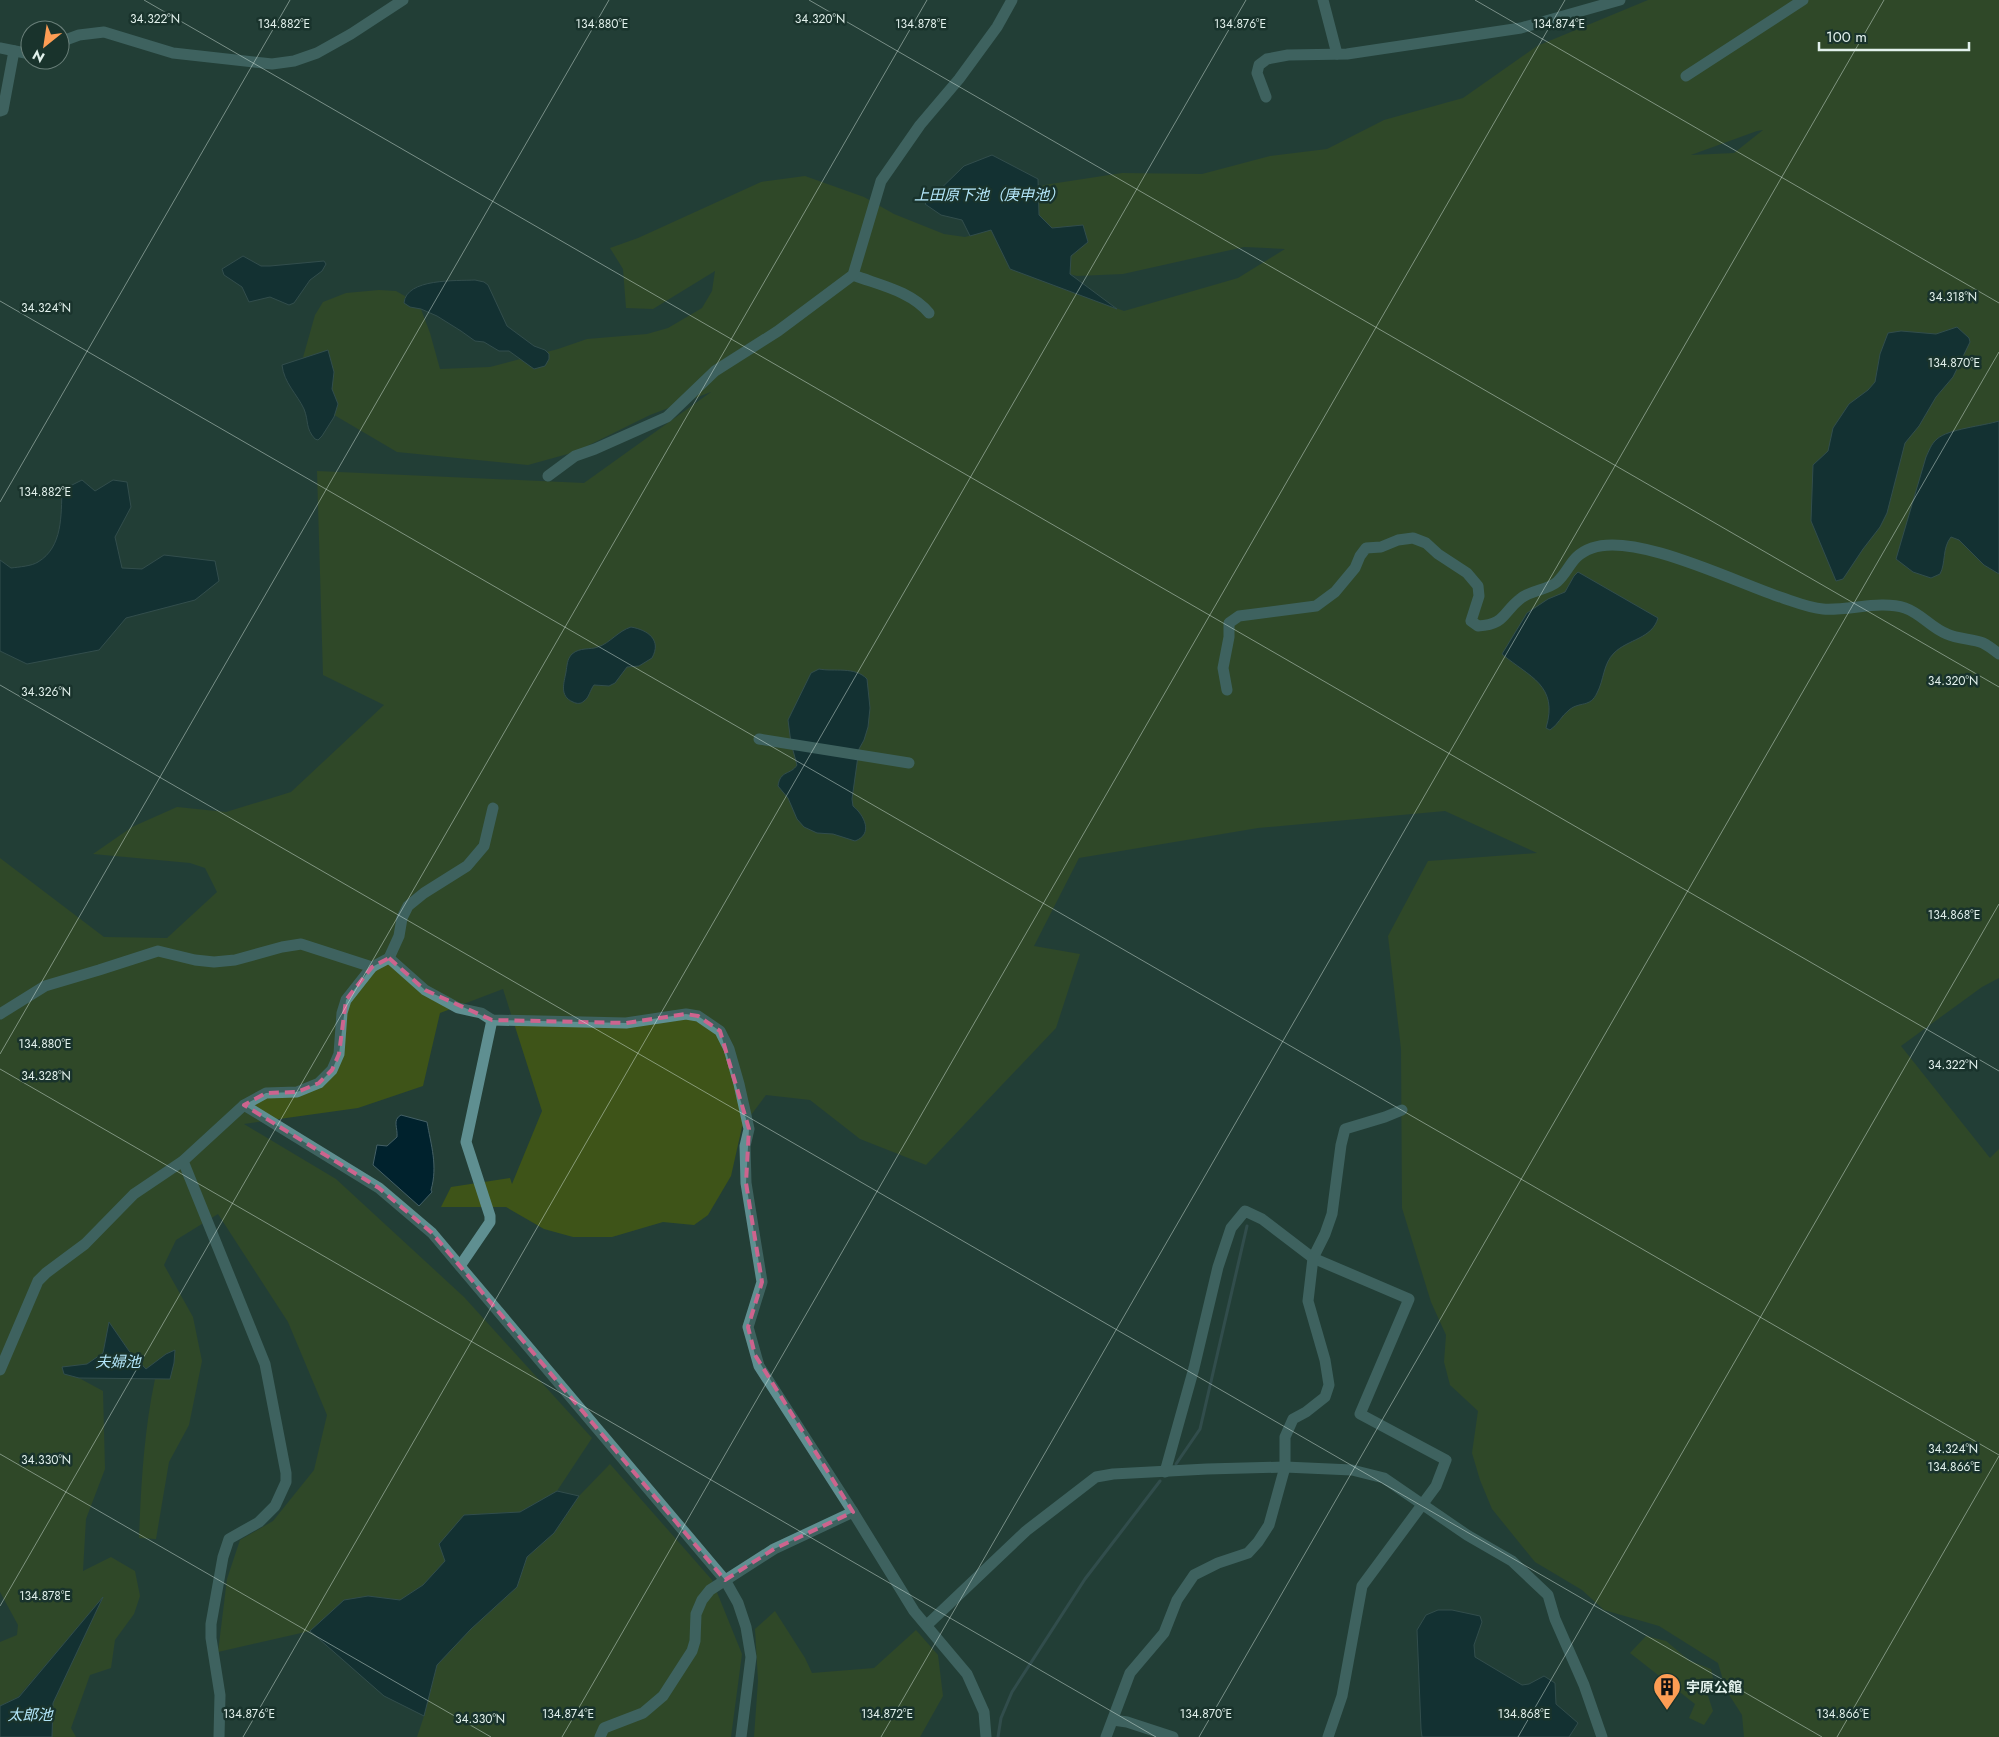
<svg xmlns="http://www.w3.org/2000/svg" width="1999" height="1737" font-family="Jost,'Noto Sans JP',sans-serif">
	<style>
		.green { fill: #3e5418; fill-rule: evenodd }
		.water { fill: #00222d; stroke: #446066 }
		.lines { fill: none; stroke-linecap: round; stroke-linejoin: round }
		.stream { stroke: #446066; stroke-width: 3 }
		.minor { stroke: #5f8f91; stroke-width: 11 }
		.marked { fill: none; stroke: #cd648e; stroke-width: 4; stroke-dasharray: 10 6; stroke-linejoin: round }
		.ticks { fill: none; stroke: #e2f1ec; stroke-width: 1; stroke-opacity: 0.45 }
		.labels { text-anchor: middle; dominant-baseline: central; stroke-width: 5; stroke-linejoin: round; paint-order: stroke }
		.poi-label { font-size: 14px; font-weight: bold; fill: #e2f1ec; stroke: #19332c; text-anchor: start }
		.water-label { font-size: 15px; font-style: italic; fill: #b3e6f9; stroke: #19332c }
		.ticks-label { font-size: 12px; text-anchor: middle; fill: #e2f1ec; stroke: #19332c; stroke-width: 5; stroke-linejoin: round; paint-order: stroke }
	</style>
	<rect width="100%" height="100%" fill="#233e36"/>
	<!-- green -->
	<g class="green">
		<path d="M1648,0H1999V978L1982,987L1901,1046L1990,1158L1999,1149V1737H1744L1742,1715L1726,1690L1718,1663L1659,1626L1604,1610L1582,1590L1535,1562L1492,1509L1480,1480L1472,1453L1478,1411L1450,1385L1444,1362L1446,1335L1431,1302L1402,1208L1401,1049L1388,936L1428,861L1537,853L1445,811L1258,828L1079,858L1034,946L1080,954L1056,1028L926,1165L860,1139L810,1100L766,1095L742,1127L731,1176L708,1215L694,1225L663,1222L612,1237H573L544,1229L506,1207H441L451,1187L510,1178L512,1184L542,1111L503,989L440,1013L423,1086L358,1108L244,1124L336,1179L464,1297L592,1438L557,1491L520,1512L464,1515L446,1560L423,1585L400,1600L368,1596L344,1600L310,1631L218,1652L227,1579L240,1540L273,1521L314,1470L327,1415L288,1322L218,1214L176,1240L164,1265L193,1317L202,1361L189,1425L169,1462L156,1539L139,1538C141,1485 144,1431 155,1379H170L156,1363L146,1369L129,1351L109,1323L103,1353L87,1364L64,1374L79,1378L103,1391L105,1469L86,1519L83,1571L111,1557L135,1571L140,1596L134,1614L115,1640L111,1668L90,1675L71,1728L76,1737H52L53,1703L101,1600L18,1697L0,1706V1642L17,1635L18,1625L0,1592V858L104,937L167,938L217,892L205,868L190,863L93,854L132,827L177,807L226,812L291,792L384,705L323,675L317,471L584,483L711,392L650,415L575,452L528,465L397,452L324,409L302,361L315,315L323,302L346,293L379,290L396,291L419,304L430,333L440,369L490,367L558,349L587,339L647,334L668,328L702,308L712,291L715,271L653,309L626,308L623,269L610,248L638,238L761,182L805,176L864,197L894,214L944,234L965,237L991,230L1007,204L1044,185L1122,173L1202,174L1270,156L1327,149L1384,120L1463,98L1537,46ZM1763,130L1734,153L1691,155L1757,131ZM1244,247L1285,249L1238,278L1124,311L1008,268L1022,262L1077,276L1123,274Z"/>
		<polygon points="610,1464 712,1580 742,1654 731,1737 417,1737 424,1716 437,1665 471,1629 517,1587 527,1557 554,1533 579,1496"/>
		<polygon points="775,1611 805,1658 812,1673 874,1668 916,1630 938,1655 943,1696 920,1737 754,1737 758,1681 755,1629"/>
		<polygon points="1646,1636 1666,1641 1690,1661 1711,1669 1714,1682 1708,1696 1713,1711 1704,1725 1689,1718 1695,1704 1630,1653"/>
	</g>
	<!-- water -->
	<g class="water">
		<polygon points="992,155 1038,179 1039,215 1052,228 1083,225 1088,242 1071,256 1070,274 1117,309 1010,269 991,230 970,236 962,220 941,215 925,204 964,166"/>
		<polygon points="243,256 261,266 270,266 324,261 326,264 322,271 310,280 294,303 289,305 270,297 249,302 242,287 224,275 222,269"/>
		<path d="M475,280L484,282L488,285L507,326L534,346L545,350L549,354V359L545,366L534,369L509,351H499L484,342L475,341L461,331L437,316L421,309L410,307L404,303C406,278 457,281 475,280Z"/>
		<polygon points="1957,327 1969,338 1970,342 1953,377 1936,397 1919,426 1905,443 1887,513 1880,527 1863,549 1843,579 1836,581 1811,521 1813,465 1828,451 1833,428 1849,404 1868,390 1875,382 1880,354 1888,333 1901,331 1936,334"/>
		<path d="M328,350L334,372L332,389L338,404L334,417L322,436L318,440L315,439C305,428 309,421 304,409C297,394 284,383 282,365Z"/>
		<path d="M1999,421V574L1984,565L1959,540L1951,537C1942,548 1946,563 1940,574L1931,578L1913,572L1896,559L1926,457C1929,451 1931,444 1937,439C1948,429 1983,426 1999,421Z"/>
		<path d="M82,480L95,491L113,480L127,482L131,507L115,537L122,568L142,569L164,555L215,561L219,581L195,600L126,618L99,650L27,664L0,651V560L11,568C19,567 32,566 38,562C63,547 61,515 62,490Z"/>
		<path d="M1578,572L1658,618C1652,639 1628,639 1614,653C1603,664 1604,680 1597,693C1590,708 1580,701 1569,710C1561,716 1558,725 1550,730L1546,728C1559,685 1529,677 1502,654L1527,613L1548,599L1565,592L1574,576Z"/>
		<path d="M631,627C648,630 662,640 652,658L639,666L627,667L615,683L609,686L594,685C590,690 589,698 584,701C581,704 577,704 573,702C559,696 564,683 566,672C567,666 567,659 572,654C580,647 590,650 598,647C610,643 618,631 631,627Z"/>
		<path d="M819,669C834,672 855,666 867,679L870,708L868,727L864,740L859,749L852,799L853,806C864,815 874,834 855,841L833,834L817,833L804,827L797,819L788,798L778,786C780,770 791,775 797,765L791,743L788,720L811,673Z"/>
		<path d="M401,1115L427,1122C431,1145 438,1166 431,1190L432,1192L419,1206L373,1165L377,1145L387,1146L397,1137C398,1128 392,1120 401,1115Z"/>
		<polygon points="109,1322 129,1351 146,1369 166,1354 175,1350 174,1363 170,1379 79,1378 64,1374 62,1367 87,1364 103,1353"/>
		<polygon points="557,1491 579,1496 554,1533 527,1557 517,1587 471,1629 437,1665 424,1716 384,1696 310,1631 344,1600 368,1596 400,1600 423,1585 445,1561 439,1544 464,1515 520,1512"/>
		<polygon points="103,1597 53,1703 52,1737 0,1737 0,1706 19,1697"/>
		<polygon points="1438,1610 1452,1610 1480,1616 1482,1622 1474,1645 1475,1657 1522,1685 1529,1684 1544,1676 1555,1683 1556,1704 1578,1723 1569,1737 1422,1737 1421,1729 1417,1630 1426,1615"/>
	</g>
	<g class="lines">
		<!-- stream -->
		<g class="stream">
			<polyline points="1176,1464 1200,1429 1247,1226"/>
			<polyline points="998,1737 1001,1718 1012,1692 1085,1579 1160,1481"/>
		</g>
		<!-- minor -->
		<g class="minor">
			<polyline points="1323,0 1337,54"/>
			<polyline points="60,42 79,35 104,32 173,53 272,64 294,61 317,53 351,34 403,0"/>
			<polyline points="0,48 30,54"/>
			<polyline points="1686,76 1803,0"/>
			<polyline points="1266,97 1257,73 1259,65 1267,59 1288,55 1347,54 1521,28 1620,0"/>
			<polyline points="0,111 3,110 14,51"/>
			<path d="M853,275C879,285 911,291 929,313"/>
			<polyline points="548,476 575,456 595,449 667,417 715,371 778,331 853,275 881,181 920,125 959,79 997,27 1012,0"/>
			<path d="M1227,690L1223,668L1229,637V623L1239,616L1316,606L1335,592L1355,568L1360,556L1366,548L1381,547L1398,540L1413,538L1426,543L1438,554L1467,573L1478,586L1479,596L1471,621L1478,626C1506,624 1502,613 1520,599C1530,590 1548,590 1557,582C1571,569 1570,556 1592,548C1636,532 1737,583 1783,598C1795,602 1810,608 1823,609C1848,611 1881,600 1905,608C1922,614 1931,628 1947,634C1958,639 1972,639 1983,643C1989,646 1994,650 1999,654"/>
			<polyline points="759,739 909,763"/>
			<polyline points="389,958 425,990 458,1008 481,1013 492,1020 626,1023 686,1014 698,1016 720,1031 729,1049 739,1084 749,1129 745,1146 746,1183 762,1282 748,1327 759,1366 853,1512 914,1611 967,1674 984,1712 986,1737"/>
			<polyline points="0,1014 45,986 99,970 158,951 195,960 214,962 235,960 282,947 301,944 372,967"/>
			<polyline points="244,1105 379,1188 432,1233 725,1580 738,1603 746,1627 751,1657 741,1737"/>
			<polyline points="183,1161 265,1364 286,1473 286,1482 275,1506 259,1522 229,1539 223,1557 211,1624 211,1638 220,1695 219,1737"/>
			<polyline points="460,1266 490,1222 490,1216 466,1142 492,1020"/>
			<polyline points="0,1370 38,1281 46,1273 85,1244 134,1194 183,1161 244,1105 266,1093 297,1092 319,1083 332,1070 339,1054 342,1013 346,1000 372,967 389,958 399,936 402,918 408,906 424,893 467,866 484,846 493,808"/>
			<polyline points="1165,1472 1194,1368 1218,1267 1231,1228 1245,1211 1262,1219 1313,1258 1409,1299 1360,1414 1446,1460 1436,1486 1362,1586 1342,1696 1328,1737"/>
			<polyline points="927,1625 1026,1531 1096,1477 1113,1474 1207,1469 1285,1467 1352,1470 1384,1478 1467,1535 1512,1561 1548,1595 1555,1619 1584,1685 1602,1737"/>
			<polyline points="1113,1720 1127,1722 1173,1737"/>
			<polyline points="600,1737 604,1728 643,1713 663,1696 692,1651 695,1641 696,1614 702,1600 710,1590 774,1549 853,1512"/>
			<polyline points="1106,1737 1130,1673 1164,1633 1177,1600 1194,1575 1218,1563 1248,1553 1258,1542 1269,1525 1285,1467 1285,1437 1293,1419 1306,1412 1325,1397 1329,1385 1325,1360 1308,1301 1313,1258 1325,1234 1332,1214 1341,1145 1345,1129 1385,1117 1402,1110"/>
		</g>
	</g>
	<!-- marked area -->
	<path d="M0 0H1999V1737H0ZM389,958L425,990L492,1020L626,1023L686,1014L698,1016L720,1031L749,1129L746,1183L762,1282L748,1327L755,1355L853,1512L774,1549L725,1580L432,1233L379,1188L244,1105L266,1093L297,1092L319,1083L332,1070L339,1054L346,1000L372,967Z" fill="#233e36" fill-opacity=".55" fill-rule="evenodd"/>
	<path class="marked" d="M389,958L425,990L492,1020L626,1023L686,1014L698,1016L720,1031L749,1129L746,1183L762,1282L748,1327L755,1355L853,1512L774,1549L725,1580L432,1233L379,1188L244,1105L266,1093L297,1092L319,1083L332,1070L339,1054L346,1000L372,967Z"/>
	<!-- ticks -->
	<path class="ticks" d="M144,0L1999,1071M809,0L1999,687M1475,0L1999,303M0,301L1999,1455M0,502L290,0M0,685L1822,1737M0,1054L609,0M0,1069L1156,1737M0,1454L491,1737M0,1606L927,0M243,1737L1246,0M562,1737L1565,0M881,1737L1884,0M1199,1737L1999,352M1518,1737L1999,904M1837,1737L1999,1456"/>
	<!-- icons -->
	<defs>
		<symbol id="building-pin" viewBox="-11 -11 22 30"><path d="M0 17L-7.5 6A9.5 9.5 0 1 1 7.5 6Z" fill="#fd9d54" stroke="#19332c"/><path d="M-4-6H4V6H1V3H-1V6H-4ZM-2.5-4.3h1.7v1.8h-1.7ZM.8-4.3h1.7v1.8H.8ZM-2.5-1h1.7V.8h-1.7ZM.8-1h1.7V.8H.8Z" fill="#111"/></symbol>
	</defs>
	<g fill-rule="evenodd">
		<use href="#building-pin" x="1651" y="1671" width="32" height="43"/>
	</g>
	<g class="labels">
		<!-- poi labels -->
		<g class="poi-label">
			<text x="1686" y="1687">宇原公館</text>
		</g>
		<!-- water labels -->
		<g class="water-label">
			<text x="989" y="195">上田原下池（庚申池）</text>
			<text x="118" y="1362">夫婦池</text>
			<text x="30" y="1715">太郎池</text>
		</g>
	</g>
	<g class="ticks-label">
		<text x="155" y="23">34.322°N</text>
		<text x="820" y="23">34.320°N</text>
		<text x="284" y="28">134.882°E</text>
		<text x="602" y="28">134.880°E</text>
		<text x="921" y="28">134.878°E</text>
		<text x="1240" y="28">134.876°E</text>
		<text x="1559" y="28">134.874°E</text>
		<text x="1953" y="301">34.318°N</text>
		<text x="46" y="312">34.324°N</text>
		<text x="1954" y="367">134.870°E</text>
		<text x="45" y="496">134.882°E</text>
		<text x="1953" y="685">34.320°N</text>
		<text x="46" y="696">34.326°N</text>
		<text x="1954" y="919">134.868°E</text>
		<text x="45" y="1048">134.880°E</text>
		<text x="1953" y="1069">34.322°N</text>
		<text x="46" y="1080">34.328°N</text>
		<text x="1953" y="1453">34.324°N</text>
		<text x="46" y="1464">34.330°N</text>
		<text x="1954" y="1471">134.866°E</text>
		<text x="45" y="1600">134.878°E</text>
		<text x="249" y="1718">134.876°E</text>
		<text x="568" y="1718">134.874°E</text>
		<text x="887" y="1718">134.872°E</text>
		<text x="1206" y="1718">134.870°E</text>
		<text x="1524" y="1718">134.868°E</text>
		<text x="1843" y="1718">134.866°E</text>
		<text x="480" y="1723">34.330°N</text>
	</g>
	<!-- north arrow -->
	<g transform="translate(45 45) rotate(210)"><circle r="24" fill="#19332c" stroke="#697f79"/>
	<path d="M0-4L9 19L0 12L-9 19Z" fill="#fd9d54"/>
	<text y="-8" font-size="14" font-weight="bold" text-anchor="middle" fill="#e2f1ec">N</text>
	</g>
	<!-- scale -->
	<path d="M1819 42v8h150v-8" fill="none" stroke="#e2f1ec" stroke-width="2.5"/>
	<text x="1826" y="42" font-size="15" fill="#e2f1ec" stroke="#19332c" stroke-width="4" paint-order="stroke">100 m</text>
</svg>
